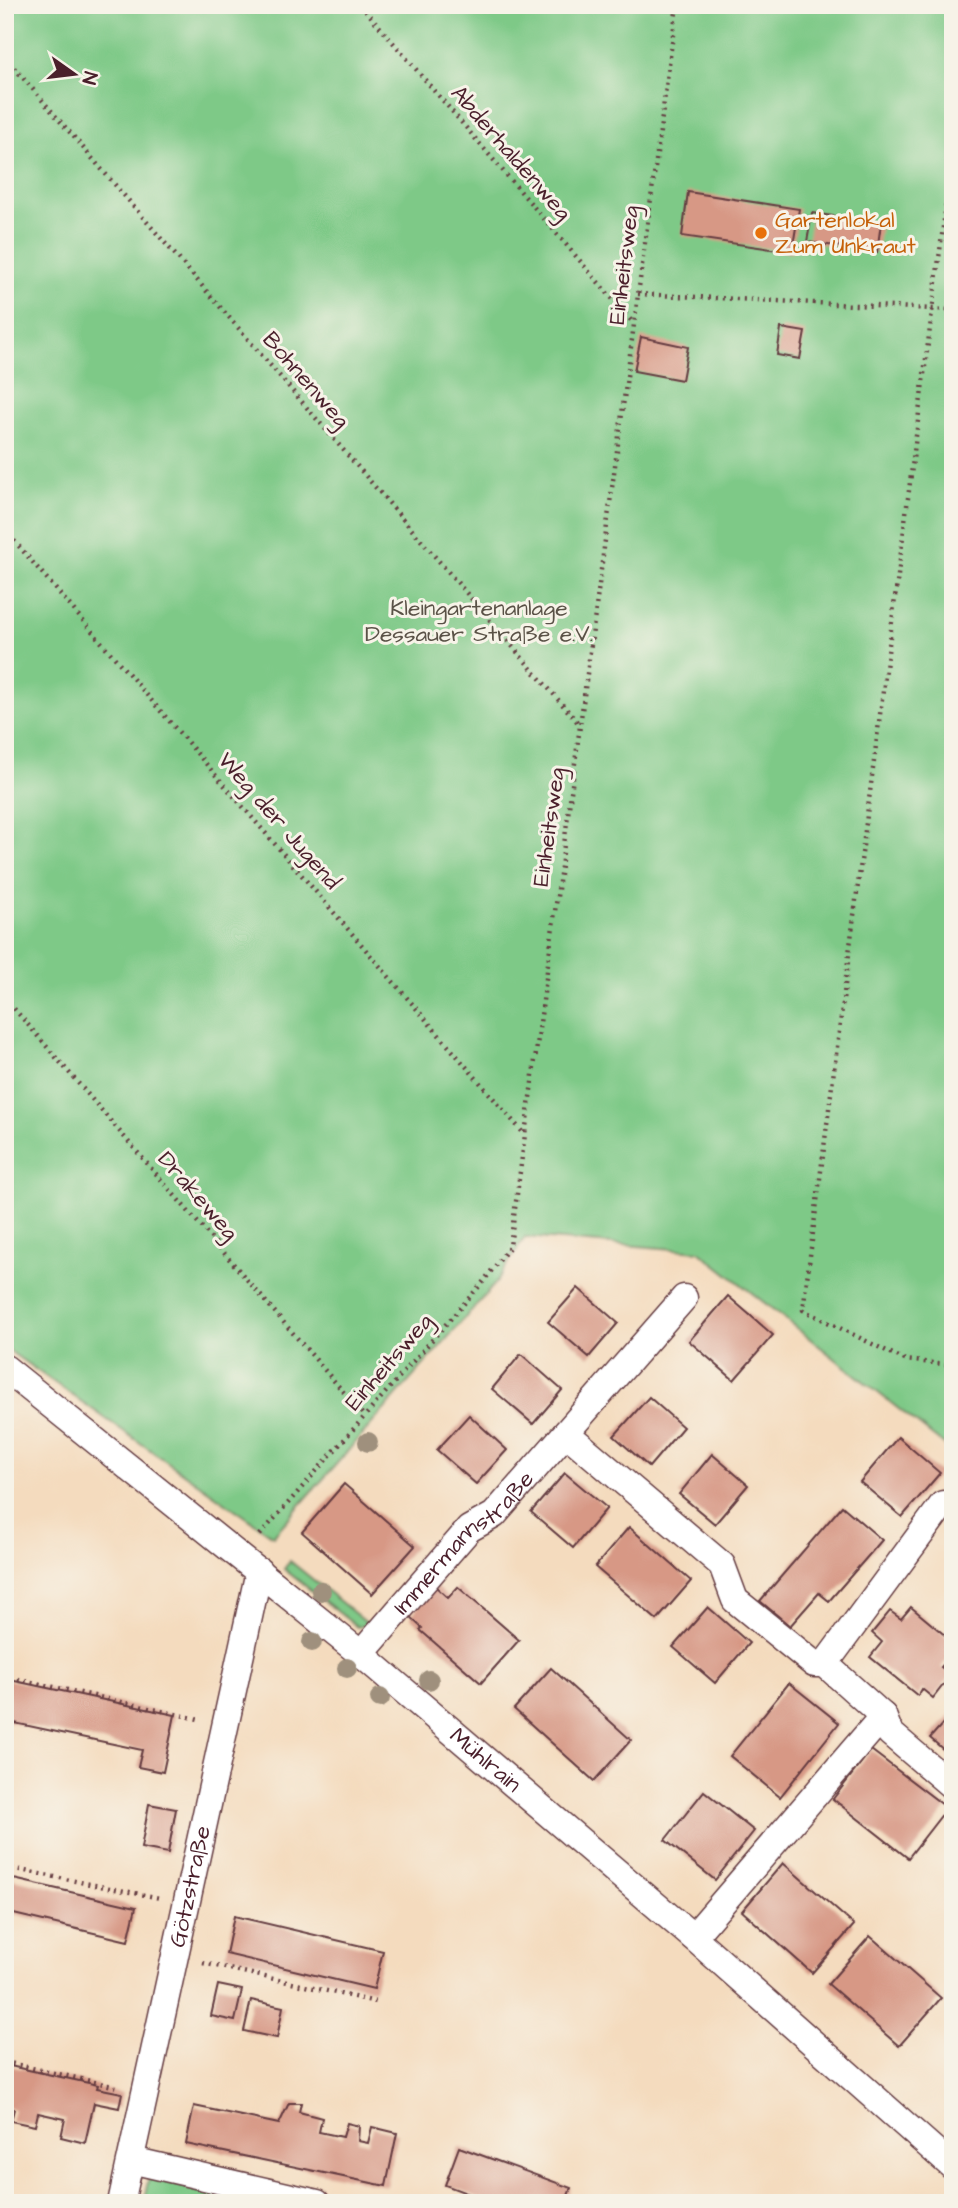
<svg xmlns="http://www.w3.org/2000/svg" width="958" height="2208" font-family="'Architects Daughter',sans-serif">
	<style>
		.green { fill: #7ec987; stroke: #647459; stroke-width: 2 }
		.building { fill: #d79885 }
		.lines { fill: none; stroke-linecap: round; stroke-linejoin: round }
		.street-casing { stroke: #643b41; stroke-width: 29 }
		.path { stroke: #643b41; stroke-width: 4.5; stroke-dasharray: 2 5; stroke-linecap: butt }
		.street { stroke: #fff; stroke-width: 26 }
		.tree { fill: #9f907d }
		.food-dot { fill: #e8710a; stroke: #f7f3e8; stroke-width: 2.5 }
		.labels { text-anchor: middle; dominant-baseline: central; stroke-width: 6; stroke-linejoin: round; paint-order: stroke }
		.street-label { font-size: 23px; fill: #4a1f2b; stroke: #f7f3e8 }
		.food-label { font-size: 23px; fill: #c56008; stroke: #f7f3e8; text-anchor: start }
		.park-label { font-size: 23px; fill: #5a5247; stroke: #f7f3e8 }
	</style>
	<rect width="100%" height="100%" fill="#f7f3e8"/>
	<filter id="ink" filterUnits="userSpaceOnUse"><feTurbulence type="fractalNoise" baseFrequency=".0143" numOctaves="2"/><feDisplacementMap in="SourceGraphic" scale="14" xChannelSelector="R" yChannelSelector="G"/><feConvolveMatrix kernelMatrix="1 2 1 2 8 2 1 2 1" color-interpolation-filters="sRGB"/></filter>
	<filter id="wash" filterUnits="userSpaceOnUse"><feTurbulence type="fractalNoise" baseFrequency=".00686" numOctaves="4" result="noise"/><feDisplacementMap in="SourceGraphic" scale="28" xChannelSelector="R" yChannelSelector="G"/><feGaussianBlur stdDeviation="1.57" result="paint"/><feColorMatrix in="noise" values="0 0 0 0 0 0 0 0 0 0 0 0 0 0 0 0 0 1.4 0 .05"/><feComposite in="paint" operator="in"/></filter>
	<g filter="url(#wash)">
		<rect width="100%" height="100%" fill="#f4dbbe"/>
		<!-- green -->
		<g class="green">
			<polygon points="5,5 953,5 953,1452 699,1251 525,1237 495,1284 273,1536 5,1348"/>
			<polygon points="290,1561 368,1624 357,1627 284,1569"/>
			<polygon points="149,2177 260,2203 143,2203"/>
		</g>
		<g id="blocks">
			<!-- building -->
			<g class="building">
				<polygon points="688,192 799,209 792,252 682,236"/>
				<polygon points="812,213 881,223 877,252 807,242"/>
				<polygon points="781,328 805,332 800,359 777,355"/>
				<polygon points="641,337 688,347 682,380 634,371"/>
				<polygon points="578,1288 618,1323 589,1357 548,1322"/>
				<polygon points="728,1296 773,1335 734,1380 689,1341"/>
				<polygon points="521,1354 562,1390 533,1424 492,1389"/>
				<polygon points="649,1397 683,1427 649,1467 614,1436"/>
				<polygon points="469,1415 507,1450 476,1484 437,1450"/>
				<polygon points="898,1437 940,1473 902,1517 860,1482"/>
				<polygon points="712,1454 748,1485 715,1524 679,1494"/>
				<polygon points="565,1473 607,1508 573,1548 531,1512"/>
				<polygon points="344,1484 415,1546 372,1594 302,1532"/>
				<polygon points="842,1506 882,1540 829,1601 819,1593 790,1626 760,1601"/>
				<polygon points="629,1527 691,1581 657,1620 595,1567"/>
				<polygon points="435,1586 448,1598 458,1587 519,1640 481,1683 420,1630 422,1628 410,1617"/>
				<polygon points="708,1607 749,1643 715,1683 673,1647"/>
				<polygon points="911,1607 953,1642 953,1653 941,1667 951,1675 933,1698 922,1689 918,1696 870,1657 882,1642 872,1633 890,1611 901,1619"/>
				<polygon points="551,1668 631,1740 594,1781 514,1709"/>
				<polygon points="5,1679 175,1715 163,1772 138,1767 142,1750 5,1721"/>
				<polygon points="789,1683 839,1723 780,1797 730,1756"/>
				<polygon points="953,1712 953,1758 930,1738"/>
				<polygon points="871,1750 947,1808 908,1858 833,1799"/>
				<polygon points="704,1791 754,1831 715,1880 665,1840"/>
				<polygon points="149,1804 176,1809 168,1853 141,1848"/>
				<polygon points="783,1863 854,1925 812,1973 742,1911"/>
				<polygon points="5,1877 136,1907 128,1941 5,1912"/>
				<polygon points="234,1916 383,1951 374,1989 226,1954"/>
				<polygon points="870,1936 941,1998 899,2046 828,1984"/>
				<polygon points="218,1985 242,1990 235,2021 211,2016"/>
				<polygon points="251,2000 283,2007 277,2038 244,2031"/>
				<polygon points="5,2065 98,2085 97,2088 122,2093 119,2108 94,2103 85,2143 61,2137 65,2119 38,2113 35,2126 11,2121 14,2109 5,2107"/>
				<polygon points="289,2103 301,2103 299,2112 322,2118 319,2132 343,2137 347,2123 359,2126 358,2141 368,2143 372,2127 397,2133 386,2186 186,2144 194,2106 279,2124"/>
				<polygon points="459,2147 571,2188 565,2203 493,2203 445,2185"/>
			</g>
		</g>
	</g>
	<g filter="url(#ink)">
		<use href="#blocks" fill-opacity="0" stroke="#643b41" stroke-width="2"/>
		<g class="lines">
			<defs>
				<g id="street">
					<path id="s1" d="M5,1368L361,1654L693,1937L953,2167"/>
					<polyline points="566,1433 722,1565 735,1600 814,1664 825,1664 883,1716 693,1937"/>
					<path id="s2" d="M361,1654L469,1529L494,1515L684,1298"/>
					<polyline points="825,1664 943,1504"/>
					<polyline points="883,1716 890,1733 952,1786"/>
					<polyline points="131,2160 317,2203"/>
					<path id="s3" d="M121,2203L259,1571"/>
				</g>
			</defs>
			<!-- street casing -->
			<use href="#street" class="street-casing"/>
			<!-- path -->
			<g class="path">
				<polyline points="361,5 634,324"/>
				<polyline points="5,57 580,725"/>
				<polyline points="953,150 803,1310 905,1360 953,1365"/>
				<polyline points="638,294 953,310"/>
				<polyline points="5,530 525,1135"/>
				<polyline points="5,998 365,1417"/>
				<polyline points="260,1535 483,1282 510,1246 677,5"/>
				<polyline points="18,1679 198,1719"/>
				<polyline points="5,1867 160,1898"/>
				<polyline points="203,1963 376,2002"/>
				<polyline points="5,2062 117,2087"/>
			</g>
			<!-- street -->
			<use href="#street" class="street"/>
		</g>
		<!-- trees -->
		<g class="tree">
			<circle cx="368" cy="1442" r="10"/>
			<circle cx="321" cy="1591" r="10"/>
			<circle cx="312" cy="1642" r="10"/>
			<circle cx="347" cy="1668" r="10"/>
			<circle cx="429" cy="1680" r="10"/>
			<circle cx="380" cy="1698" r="10"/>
		</g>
	</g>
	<!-- markers -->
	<circle class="food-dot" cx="761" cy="233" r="7"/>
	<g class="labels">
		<!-- street labels -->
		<g class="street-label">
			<text transform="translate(511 153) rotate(49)">Abderhaldenweg</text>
			<text transform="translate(624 265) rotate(-83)">Einheitsweg</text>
			<text transform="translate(306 380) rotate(49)">Bohnenweg</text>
			<text transform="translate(279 821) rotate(49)">Weg der Jugend</text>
			<text transform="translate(549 827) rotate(-82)">Einheitsweg</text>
			<text transform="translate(198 1196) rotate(49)">Drakeweg</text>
			<text transform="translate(389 1362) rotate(-49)">Einheitsweg</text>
			<text stroke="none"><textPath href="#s2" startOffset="152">Immermannstraße</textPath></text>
			<text stroke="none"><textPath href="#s1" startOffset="620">Mühlrain</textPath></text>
			<text stroke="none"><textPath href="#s3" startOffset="324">Götzstraße</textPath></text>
		</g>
		<!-- food labels -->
		<g class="food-label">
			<text x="775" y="220">Gartenlokal<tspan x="775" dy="26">Zum Unkraut</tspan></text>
		</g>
		<!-- park labels -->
		<g class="park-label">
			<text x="479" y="608">Kleingartenanlage<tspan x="479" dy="26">Dessauer Straße e.V.</tspan></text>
		</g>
	</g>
	<!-- margin -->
	<rect width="958" height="2208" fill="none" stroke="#f7f3e8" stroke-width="28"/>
	<!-- north arrow -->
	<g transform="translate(74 74) rotate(104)" stroke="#f7f3e8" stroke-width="5" paint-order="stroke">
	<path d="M0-5L12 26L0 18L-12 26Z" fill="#4a1f2b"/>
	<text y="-10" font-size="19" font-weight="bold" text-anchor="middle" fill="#4a1f2b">N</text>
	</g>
</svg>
